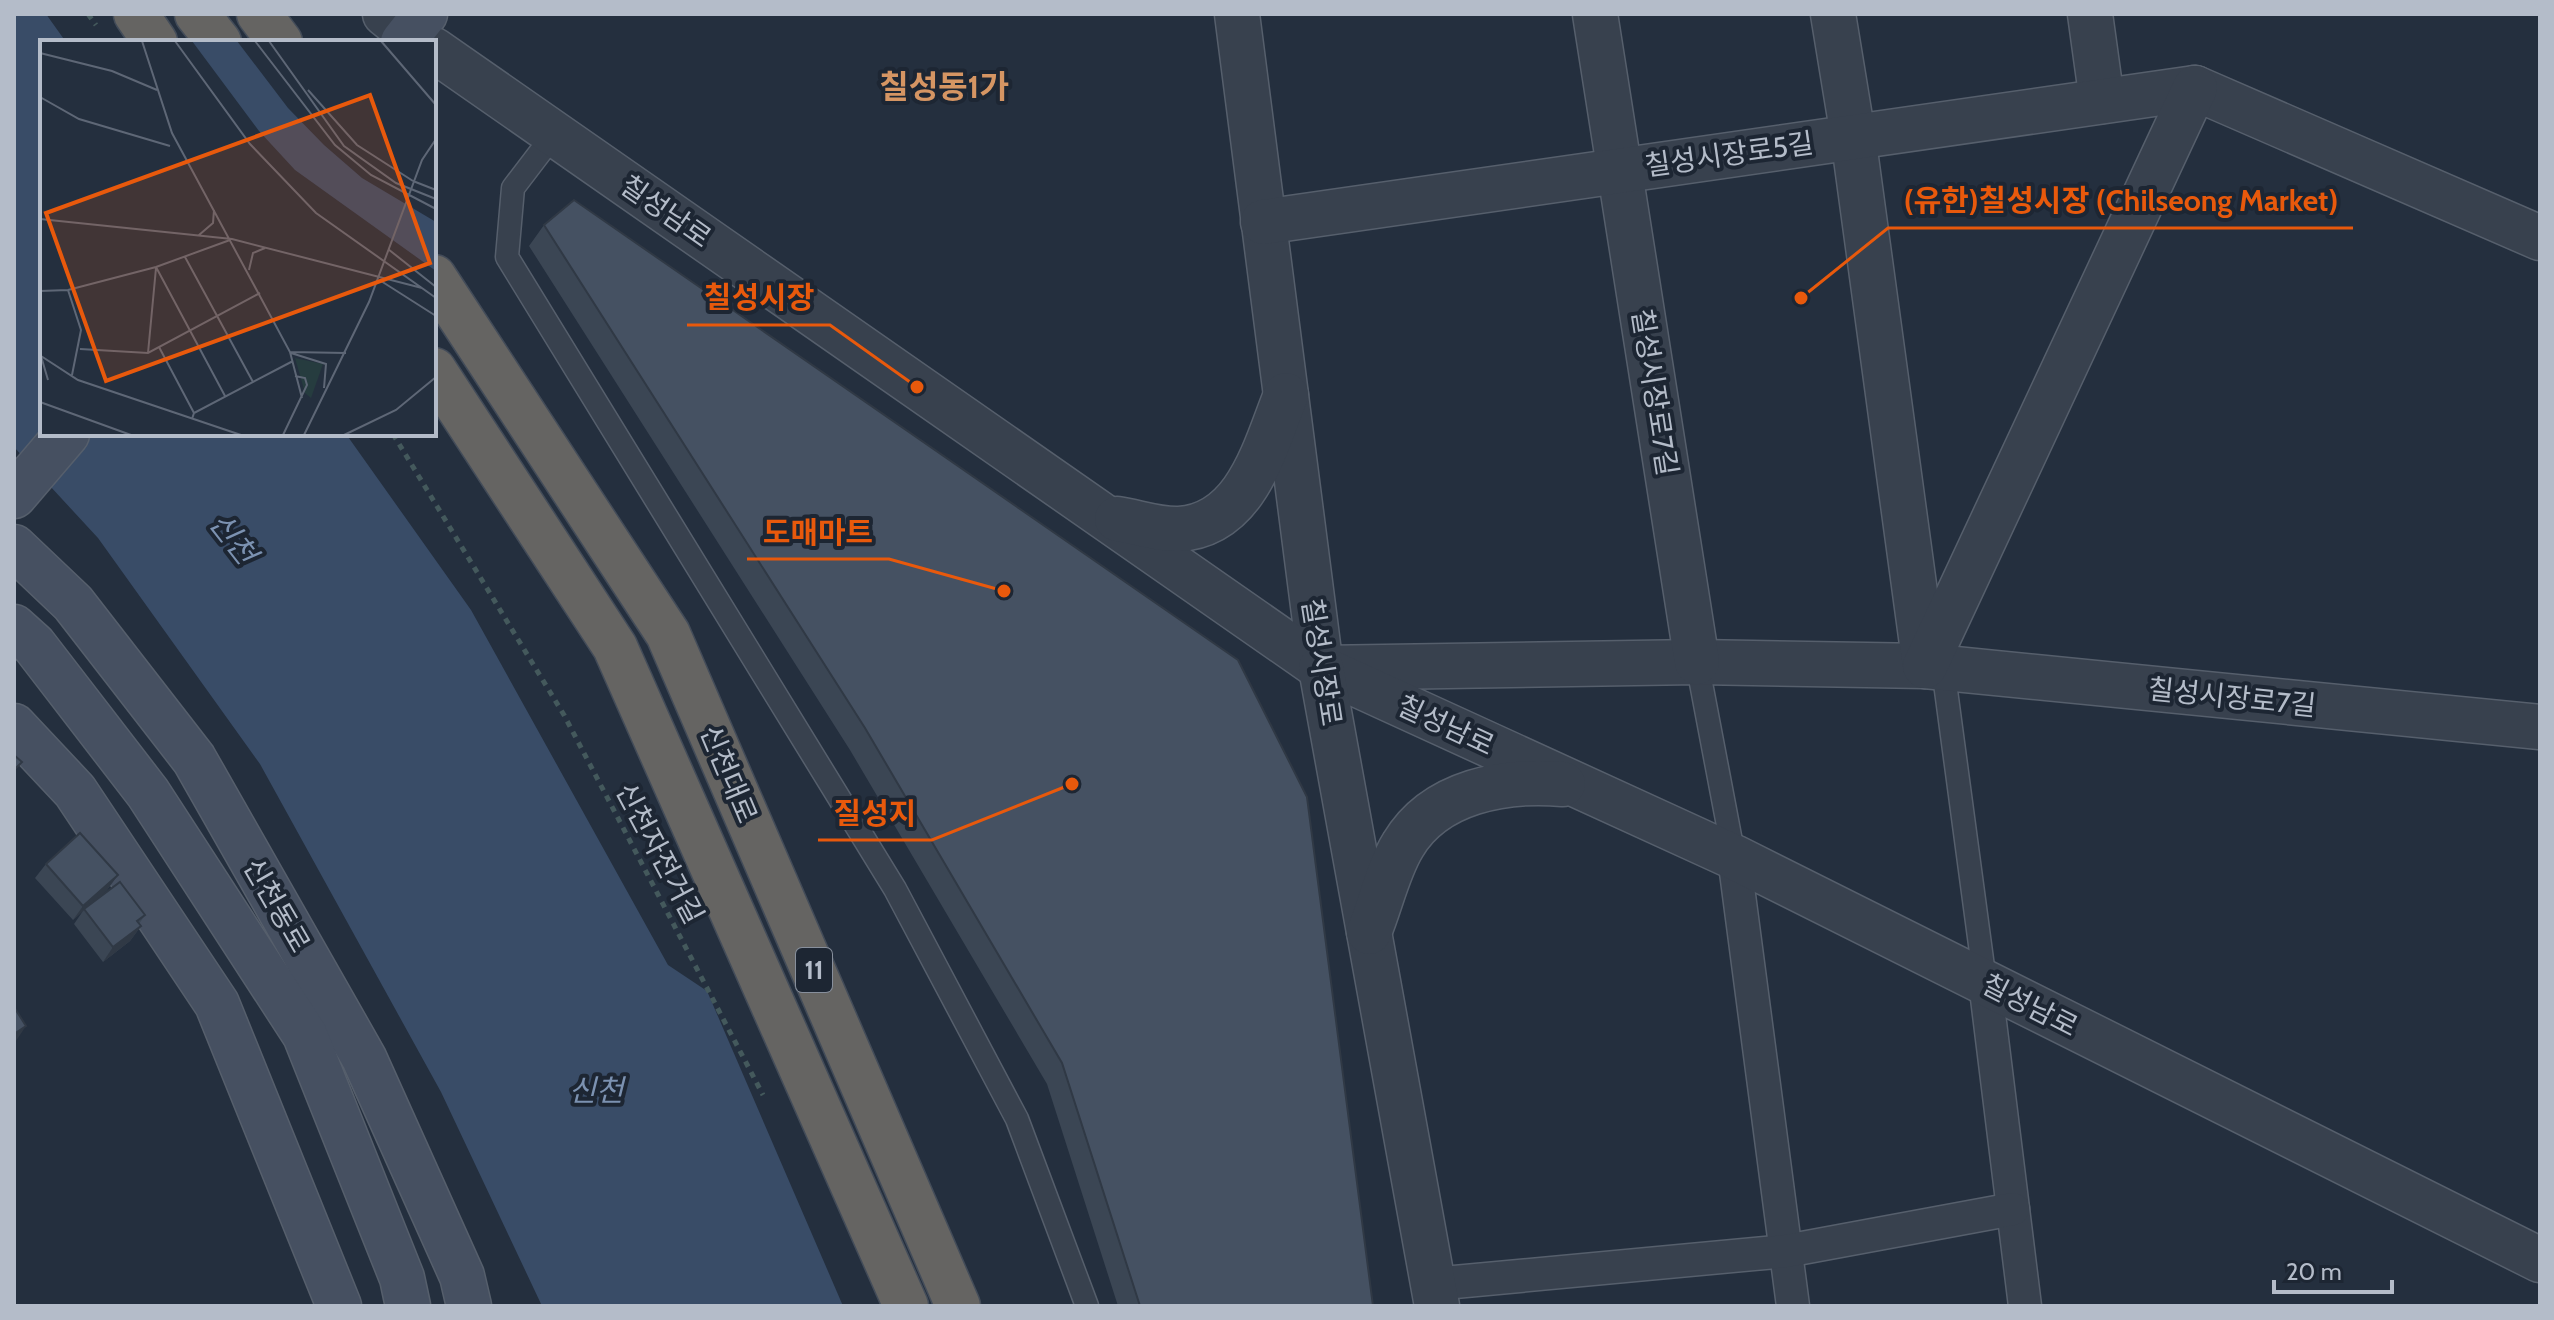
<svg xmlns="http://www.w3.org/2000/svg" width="2554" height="1320" font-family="Cabin,'Noto Sans KR',sans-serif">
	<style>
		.water { fill: #394c67 }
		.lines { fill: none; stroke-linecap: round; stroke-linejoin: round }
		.service-casing { stroke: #565f6c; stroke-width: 25 }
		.pedestrian-casing { stroke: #565f6c; stroke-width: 35 }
		.minor-casing { stroke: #565f6c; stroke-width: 47 }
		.tertiary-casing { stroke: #565f6c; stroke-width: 47 }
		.secondary-casing { stroke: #565f6c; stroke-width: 47 }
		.trunk-casing { stroke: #434c59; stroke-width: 47 }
		.path { stroke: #44595c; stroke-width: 5; stroke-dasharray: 6 6; stroke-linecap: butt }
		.service { stroke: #38414e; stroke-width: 22 }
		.pedestrian { stroke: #38414e; stroke-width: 32 }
		.minor { stroke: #38414e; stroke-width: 44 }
		.tertiary { stroke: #38414e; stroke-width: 44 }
		.secondary { stroke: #465061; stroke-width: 44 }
		.trunk { stroke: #656462; stroke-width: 44 }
		.wall { fill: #3b4654 }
		.shaded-wall { fill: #303945 }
		.building { fill: #455162; stroke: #303945; stroke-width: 2 }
		.labels { text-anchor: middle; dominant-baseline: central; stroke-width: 8; stroke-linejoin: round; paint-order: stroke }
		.shield { fill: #1d2633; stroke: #878f9c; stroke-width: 2 }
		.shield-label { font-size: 26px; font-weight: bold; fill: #b4bcc9 }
		.street-label { font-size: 28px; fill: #b4bcc9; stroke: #1d2633 }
		.water-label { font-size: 30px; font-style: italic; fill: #7c92b1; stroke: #1d2633 }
		.quarter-label { font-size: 32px; font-weight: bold; fill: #d59563; stroke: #1d2633 }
		.inset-road { fill: none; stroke: #5e6776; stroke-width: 2 }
		.view { fill: #e8590c; fill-opacity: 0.15; stroke: #e8590c; stroke-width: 4 }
		.inset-edge { fill: none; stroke: #b4bcc9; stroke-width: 4 }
		.leader { fill: none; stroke: #e8590c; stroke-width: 3 }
		.callout-dot { fill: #e8590c; stroke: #1d2633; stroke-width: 3 }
		.callout-label { font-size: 30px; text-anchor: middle; font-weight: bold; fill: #e8590c; stroke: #1d2633; stroke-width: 8; stroke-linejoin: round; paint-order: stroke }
	</style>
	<rect width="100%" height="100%" fill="#242f3e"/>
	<!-- water -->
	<polygon class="water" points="14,14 46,14 66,42 42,42 42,434 346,434 471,610 668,965 707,991 843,1306 542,1306 441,1092 260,764 98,538 14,447"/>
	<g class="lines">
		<defs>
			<g id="service">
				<polyline points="555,133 513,188 507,257 895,889 1017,1119 1087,1306"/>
				<polyline points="1697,662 1734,857"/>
				<polyline points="1943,668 1985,982"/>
			</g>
			<g id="pedestrian">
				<polyline points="1734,857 1793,1306"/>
				<polyline points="1985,982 2025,1306"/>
				<polyline points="1433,1284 1786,1251 2013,1209"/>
			</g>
			<g id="minor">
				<polyline points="385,14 411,35"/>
				<polyline points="1237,14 1321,668 1697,662 1925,666 2540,727"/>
				<polyline points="1595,14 1697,662"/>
				<polyline points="1833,14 1853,136 1925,666"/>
				<polyline points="2090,14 2102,101"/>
				<polyline points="1263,222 2195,88 2540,238"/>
				<polyline points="1925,666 2195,88"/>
			</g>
			<g id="tertiary">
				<polyline points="434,50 1321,668 1734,857 2540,1260"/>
				<path d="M1117,519C1137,522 1159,530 1179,529C1247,525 1265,447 1286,395"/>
				<polyline points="1321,668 1437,1306"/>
				<path d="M1369,932C1380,906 1388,869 1403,845C1435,791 1505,779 1563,784"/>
			</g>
			<g id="secondary">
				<polyline points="403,42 425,14"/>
				<polyline points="14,496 67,434"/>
				<polyline points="14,547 73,603 194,759 364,1058 462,1276 469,1306"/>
				<polyline points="14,627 34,645 148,793 305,1035 402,1278 408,1306"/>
				<polyline points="14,726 75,791 217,1004 339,1306"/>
			</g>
			<g id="trunk">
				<polyline points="136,14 155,42"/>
				<polyline points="197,14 219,42"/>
				<polyline points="259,14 280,42"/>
				<polyline points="434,277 668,634 958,1306"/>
				<polyline points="434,370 615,647 906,1306"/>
			</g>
		</defs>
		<!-- service casing -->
		<use href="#service" class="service-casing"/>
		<!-- pedestrian casing -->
		<use href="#pedestrian" class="pedestrian-casing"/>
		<!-- minor casing -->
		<use href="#minor" class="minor-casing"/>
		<!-- tertiary casing -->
		<use href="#tertiary" class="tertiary-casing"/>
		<!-- secondary casing -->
		<use href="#secondary" class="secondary-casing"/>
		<!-- trunk casing -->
		<use href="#trunk" class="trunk-casing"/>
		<!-- path -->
		<g class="path">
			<polyline points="88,14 96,25"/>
			<polyline points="393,434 564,715 763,1095"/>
		</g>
		<!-- service -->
		<use href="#service" class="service"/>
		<!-- pedestrian -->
		<use href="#pedestrian" class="pedestrian"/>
		<!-- minor -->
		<use href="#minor" class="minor"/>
		<!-- tertiary -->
		<use href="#tertiary" class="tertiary"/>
		<!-- secondary -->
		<use href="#secondary" class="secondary"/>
		<!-- trunk -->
		<use href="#trunk" class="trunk"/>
	</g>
	<!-- wall -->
	<g class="wall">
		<polygon points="544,225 1373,1306 1118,1306 1047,1084 850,750 529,246"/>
		<polygon points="46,864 118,875 107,890 89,906 145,915 139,924 141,926 130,941 103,962 74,924 83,911 73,920 35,878"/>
	</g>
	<!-- shaded-wall -->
	<g class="shaded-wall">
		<polygon points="118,875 107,890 73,920 83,906"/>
		<polygon points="141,926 130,941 103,962 113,947"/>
		<polygon points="26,1026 14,1044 14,1034"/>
	</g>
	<!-- building -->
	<g class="building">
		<polygon points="574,200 1238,660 1307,797 1373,1306 1140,1306 1062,1063 865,728 544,225"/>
		<polygon points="14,755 22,762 14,770"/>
		<polygon points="80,833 118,875 83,906 46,864"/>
		<polygon points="120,882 145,915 137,921 141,926 113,947 84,909"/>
		<polygon points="14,1007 26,1026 14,1034"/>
	</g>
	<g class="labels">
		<!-- shield labels -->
		<rect class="shield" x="796" y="948" width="36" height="44" rx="6"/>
		<g class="shield-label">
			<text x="814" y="970">11</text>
		</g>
		<!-- street labels -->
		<g class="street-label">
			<text transform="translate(1729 154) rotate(-8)">칠성시장로5길</text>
			<text transform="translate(666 211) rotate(35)">칠성남로</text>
			<text transform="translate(1655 392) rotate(81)">칠성시장로7길</text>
			<text transform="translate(1322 662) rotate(81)">칠성시장로</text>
			<text transform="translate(2232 697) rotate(6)">칠성시장로7길</text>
			<text transform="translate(1446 725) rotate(25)">칠성남로</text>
			<text transform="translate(729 774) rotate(67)">신천대로</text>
			<text transform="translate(660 853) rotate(62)">신천자전거길</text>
			<text transform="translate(277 905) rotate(60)">신천동로</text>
			<text transform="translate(2030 1005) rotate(27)">칠성남로</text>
		</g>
		<!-- water labels -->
		<g class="water-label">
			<text transform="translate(233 538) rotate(52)">신천</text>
			<text x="596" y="1090">신천</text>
		</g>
		<!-- quarter labels -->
		<g class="quarter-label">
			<text x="944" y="86">칠성동1가</text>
		</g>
	</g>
	<!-- overview -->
	<g transform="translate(40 40)">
		<rect width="396" height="396" fill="#242f3e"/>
		<path d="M255,318L283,324L271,358L265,353Z" fill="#263c3f"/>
		<path d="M152,1H197L248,68L284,105L322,138L396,182V231L255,130L219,91Z" fill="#394c67"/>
		<path class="inset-road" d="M102,1L132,93L250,312L262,358M135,1L210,104L276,173L396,258M215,1L295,105L331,135L396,169M229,1L304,106L356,143L396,159M341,1L396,65M0,13L72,31L117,50M268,50L317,105L373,141M0,57L39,79L130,106M373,141L396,150M0,179L192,199L382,248M159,195L173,183L174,170M348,209L396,247M145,217L213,342M116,227L185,356M209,230L213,213L225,208M341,241L396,276M28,250L41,290L32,335M0,251L28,250L116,227L190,200M119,307L154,373M40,309L108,313L220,253M250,312L306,313M108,313L116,228M251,313L286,324L284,348M1,316L38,340L201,395M1,316L8,340M0,362L91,395M152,379L154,373L253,321M243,395L267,345L265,338L255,336M264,395L329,262L382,120L396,99M304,395L356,370L396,337"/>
		<path class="view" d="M330,55L390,223L66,341L6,173Z"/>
		<rect width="396" height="396" class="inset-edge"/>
	</g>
	<!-- callouts -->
	<path class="leader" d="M1801 298L1888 228H2353M917 387L830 325H687M1004 591L889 559H747M1072 784L932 840H818"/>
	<g class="callout-dot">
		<circle cx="1801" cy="298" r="8"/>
		<circle cx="917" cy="387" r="8"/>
		<circle cx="1004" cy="591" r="8"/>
		<circle cx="1072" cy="784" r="8"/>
	</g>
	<g class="callout-label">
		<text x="2121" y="211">(유한)칠성시장 (Chilseong Market)</text>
		<text x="759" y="308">칠성시장</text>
		<text x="818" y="543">도매마트</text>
		<text x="875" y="824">질성지</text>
	</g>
	<!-- border -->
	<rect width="2554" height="1320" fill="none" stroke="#b4bcc9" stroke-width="32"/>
	<!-- scale -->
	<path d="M2274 1280v12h118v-12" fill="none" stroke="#b4bcc9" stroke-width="4"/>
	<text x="2286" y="1280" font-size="24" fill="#b4bcc9" stroke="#1d2633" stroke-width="6" paint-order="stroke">20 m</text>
</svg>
